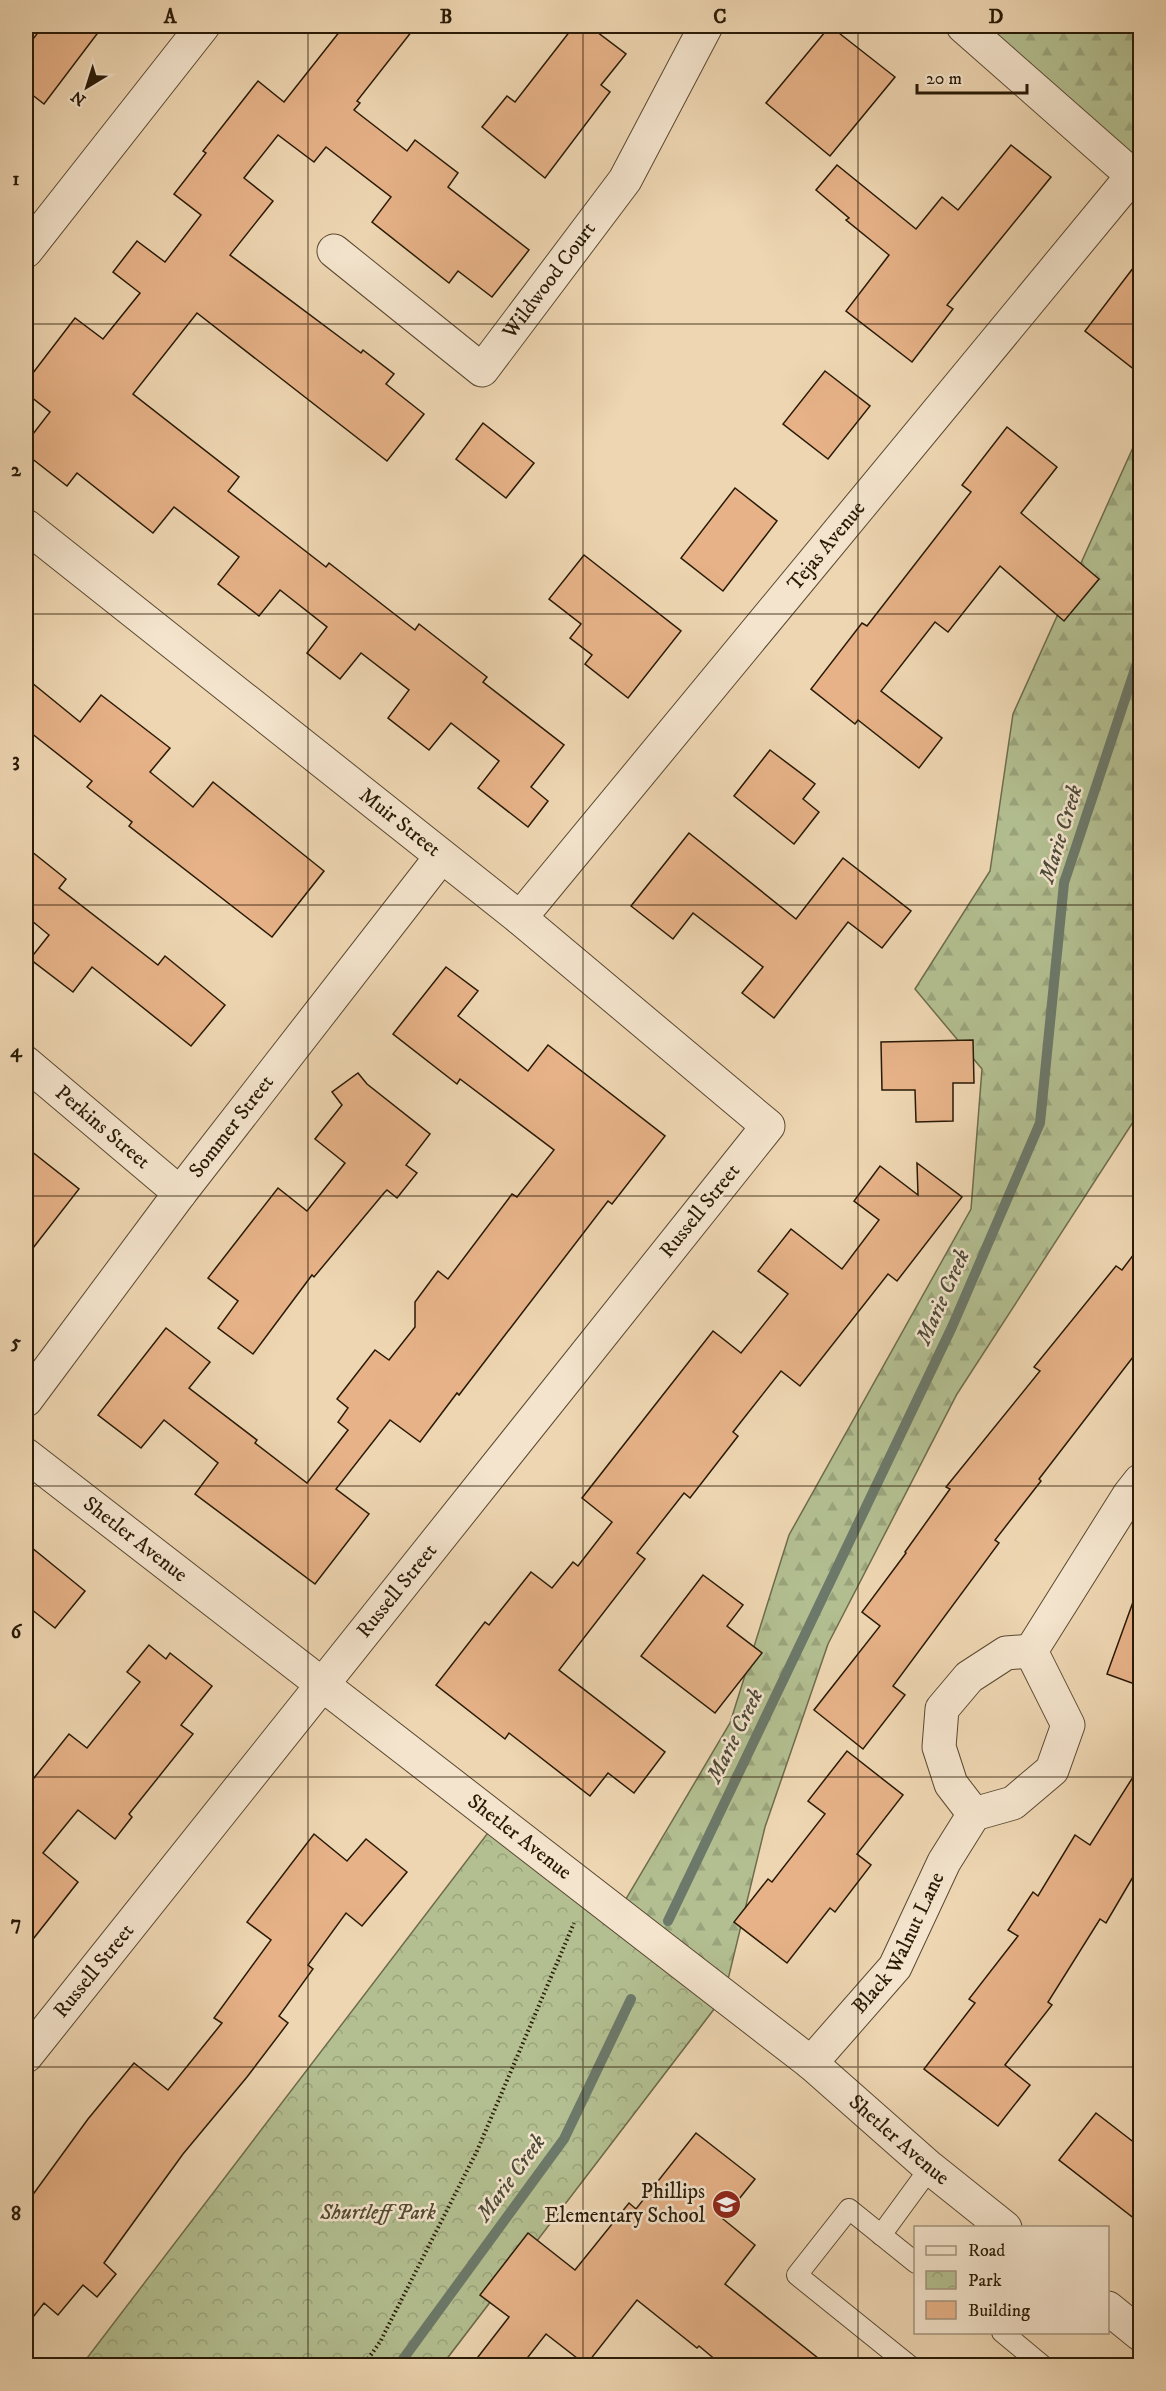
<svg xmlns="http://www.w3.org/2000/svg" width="1166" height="2391" font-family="'IM FELL DW Pica',serif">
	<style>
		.forest { fill: url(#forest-firs); stroke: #6e6c4c; stroke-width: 1.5 }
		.park { fill: url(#park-crowns); stroke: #6e6c4c; stroke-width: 1.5 }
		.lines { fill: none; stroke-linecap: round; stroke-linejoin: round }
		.stream { stroke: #6c796a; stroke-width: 10 }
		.building { fill: #e7b288; stroke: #291a06; stroke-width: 1.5 }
		.service-casing { stroke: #5a4931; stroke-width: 22 }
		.minor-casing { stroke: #5a4931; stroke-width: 35 }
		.tertiary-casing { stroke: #5a4931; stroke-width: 35 }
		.path { stroke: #291a06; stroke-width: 4; stroke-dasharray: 1.5 3; stroke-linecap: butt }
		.service { stroke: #f4e4cd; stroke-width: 20 }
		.minor { stroke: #f4e4cd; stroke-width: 33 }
		.tertiary { stroke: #f4e4cd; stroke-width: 33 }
		.grid { fill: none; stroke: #291a06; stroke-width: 1.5; stroke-opacity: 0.55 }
		.labels { text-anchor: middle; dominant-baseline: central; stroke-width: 5; stroke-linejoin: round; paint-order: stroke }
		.street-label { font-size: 21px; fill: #291a06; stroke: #f4e4cd }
		.poi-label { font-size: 21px; fill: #291a06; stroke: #f4e4cd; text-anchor: end }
		.park-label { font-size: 21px; font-style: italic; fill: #524c30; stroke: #f4e4cd }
		.water-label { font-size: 22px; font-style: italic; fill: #4b4a38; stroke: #f4e4cd }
		.neatline { fill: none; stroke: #291a06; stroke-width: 2 }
		.grid-label { font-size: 20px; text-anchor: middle; font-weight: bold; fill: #291a06 }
	</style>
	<defs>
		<pattern id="forest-firs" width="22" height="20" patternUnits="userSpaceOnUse" patternTransform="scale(1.5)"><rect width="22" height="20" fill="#b3bf91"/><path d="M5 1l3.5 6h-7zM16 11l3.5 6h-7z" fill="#9aa47c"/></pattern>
		<pattern id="park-crowns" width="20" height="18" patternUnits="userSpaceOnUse" patternTransform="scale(1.5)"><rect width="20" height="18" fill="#b3bf91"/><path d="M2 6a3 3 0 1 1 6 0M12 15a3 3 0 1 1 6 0" fill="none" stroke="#9aa47c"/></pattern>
	</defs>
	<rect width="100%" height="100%" fill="#eed6b2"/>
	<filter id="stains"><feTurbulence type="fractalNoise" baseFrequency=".00333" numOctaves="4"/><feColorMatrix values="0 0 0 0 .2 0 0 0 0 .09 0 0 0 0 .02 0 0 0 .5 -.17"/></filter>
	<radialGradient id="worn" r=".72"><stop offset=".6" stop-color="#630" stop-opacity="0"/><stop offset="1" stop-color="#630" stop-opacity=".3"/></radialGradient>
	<!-- forest -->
	<g class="forest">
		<polygon points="963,26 1140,26 1140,244 1133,175"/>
		<polygon points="1140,432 1140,905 1137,915 1135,1119 957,1394 828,1644 765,1827 724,1996 442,2365 477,2151 730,1723 789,1535 971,1209 982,1069 915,989 990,871 1013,714"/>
	</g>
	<!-- park -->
	<polygon class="park" points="497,1821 724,1996 442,2365 81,2366"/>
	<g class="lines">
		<!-- stream -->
		<g class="stream">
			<polyline points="1133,26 1140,36"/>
			<polyline points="668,1921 952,1327 1040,1123 1064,883 1140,654"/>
			<polyline points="398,2366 564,2139 631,1999"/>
		</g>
	</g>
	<!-- building -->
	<g class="building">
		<polygon points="43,26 103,26 44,104 26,90 26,48"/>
		<polygon points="344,26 416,26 357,101 360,103 354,110 407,151 415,140 458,173 448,187 529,250 492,297 458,271 449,283 372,222 391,197 326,147 314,162 278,135 244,178 273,201 230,255 361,353 363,350 394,374 386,384 424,414 387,461 197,313 133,394 239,477 228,491 326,567 329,563 415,630 419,624 487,677 483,682 564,745 531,787 548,801 528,827 478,788 499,761 451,723 429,750 388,718 409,690 361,653 340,679 307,653 327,627 280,590 259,616 218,584 239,557 174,507 153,533 77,473 67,486 26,454 26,443 50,412 26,393 26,382 75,318 103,339 140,293 113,272 137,241 165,262 201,215 174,194 206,153 203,151 258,81 284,102"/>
		<polygon points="574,26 589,26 626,54 601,85 610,92 545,178 482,127 507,96 515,102"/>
		<polygon points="830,26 895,77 830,156 766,103"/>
		<polygon points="1011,145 1051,177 947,305 953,309 912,362 846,311 889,255 846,220 849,218 816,190 837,165 916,229 942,197 958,210"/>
		<polygon points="1140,259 1140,374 1085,331"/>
		<polygon points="825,371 870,406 828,459 783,424"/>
		<polygon points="483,423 534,463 506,498 456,459"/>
		<polygon points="1007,427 1057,467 1021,513 1099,579 1064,621 1000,566 948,632 935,622 881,691 942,738 919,768 858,720 855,724 811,689 862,623 867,626 971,492 962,485"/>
		<polygon points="735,488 777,521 723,591 681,558"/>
		<polygon points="584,555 681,631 628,698 585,664 592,655 570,638 581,624 549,599"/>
		<polygon points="26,678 80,722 101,695 170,748 150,772 193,807 213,782 324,871 272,937 129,826 132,822 87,787 92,781 26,729"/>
		<polygon points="770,750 815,784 803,799 819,812 794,844 734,796"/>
		<polygon points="689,833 796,919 843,858 911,911 882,948 848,922 774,1018 742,993 763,967 693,913 673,939 631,906"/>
		<polygon points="26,847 66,879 59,888 158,965 165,956 225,1005 191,1046 92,967 73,992 30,959 49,935 26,916"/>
		<polygon points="446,967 478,991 458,1016 528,1071 548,1045 665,1136 612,1204 608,1201 459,1395 457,1393 420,1442 390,1420 336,1489 369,1514 315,1584 195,1494 218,1463 164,1420 141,1448 98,1415 166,1328 210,1362 189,1388 257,1440 255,1443 307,1483 348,1430 338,1422 348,1408 337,1399 375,1350 389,1360 415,1327 415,1302 438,1271 448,1279 512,1194 517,1197 554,1150 460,1079 457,1084 393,1034"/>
		<polygon points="973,1040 974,1083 953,1083 953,1121 916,1122 915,1090 882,1090 881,1042"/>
		<polygon points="358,1073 367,1084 430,1134 406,1165 417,1173 397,1198 387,1190 384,1193 314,1277 312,1275 253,1354 218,1328 238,1301 208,1278 278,1188 307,1211 345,1163 315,1139 342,1105 332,1092"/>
		<polygon points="26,1147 79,1189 26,1257"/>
		<polygon points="917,1163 962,1197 897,1281 888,1274 800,1386 781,1371 733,1432 738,1436 690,1498 684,1493 637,1553 645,1559 559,1670 665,1752 634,1793 608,1773 590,1796 509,1733 505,1739 436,1685 485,1622 489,1625 531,1572 552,1588 573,1562 578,1566 612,1522 582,1498 713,1331 741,1353 788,1294 758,1271 791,1229 842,1269 879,1220 854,1201 880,1166 918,1195"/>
		<polygon points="1140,1246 1140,1348 1039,1479 1041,1481 995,1540 999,1543 893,1686 905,1695 863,1749 814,1710 880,1626 862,1612 906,1553 905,1552 950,1489 946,1487 1040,1371 1034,1367 1116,1266 1122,1270"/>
		<polygon points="26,1543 85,1591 55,1628 26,1605"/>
		<polygon points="703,1575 743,1605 727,1626 762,1653 715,1713 641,1656"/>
		<polygon points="1137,1591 1140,1591 1140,1686 1107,1674"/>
		<polygon points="149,1645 166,1659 170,1653 212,1686 181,1725 193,1734 129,1814 132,1817 115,1839 78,1810 43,1853 78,1882 26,1948 26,1788 69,1734 87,1748 140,1682 127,1672"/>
		<polygon points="847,1751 903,1795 857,1854 871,1865 835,1912 830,1908 787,1963 734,1922 768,1879 772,1882 825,1814 808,1801"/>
		<polygon points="1140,1766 1140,1865 1106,1923 1100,1919 1048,2002 1052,2005 1005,2065 1030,2085 998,2126 924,2069 975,2003 969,1999 1018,1936 1008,1930 1033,1892 1038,1896 1075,1835 1090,1845"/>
		<polygon points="314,1834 347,1861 366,1839 407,1872 362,1926 346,1913 308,1965 313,1969 279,2016 288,2023 247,2077 183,2154 104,2263 116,2274 97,2297 83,2285 58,2315 44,2303 26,2326 26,2204 88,2119 134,2063 168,2090 222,2023 214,2018 271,1940 247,1922"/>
		<polygon points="1096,2113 1140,2147 1140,2223 1059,2160"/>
		<polygon points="696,2133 755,2179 723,2219 755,2245 725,2284 828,2366 723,2366 699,2346 697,2348 637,2300 586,2365 546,2334 521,2366 471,2366 509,2317 480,2295 528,2233 575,2270 629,2203 636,2209"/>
	</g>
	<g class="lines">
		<defs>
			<g id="service">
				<polyline points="881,2235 930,2168"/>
				<polyline points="1002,2332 1043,2366"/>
				<polyline points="910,2366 797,2275 849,2209 916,2263"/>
			</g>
			<g id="minor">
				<polyline points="26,251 203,26"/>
				<path id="s1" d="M334,251L482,370L625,180L706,26"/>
				<path id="s2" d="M26,526L520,918L768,1126L26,2056"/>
				<path id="s3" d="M520,918L1133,175"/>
				<path id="s4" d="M26,1063L180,1193"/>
				<path id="s5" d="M26,1400L180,1193L441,857"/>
				<path id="s6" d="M26,1455L811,2063L930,2168L1005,2228"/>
				<polyline points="1031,1651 1129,1495 1140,1481"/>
				<polyline points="974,1814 951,1784 939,1747 942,1709 969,1677 1006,1653 1031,1651"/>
				<path id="s7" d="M811,2063L895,1967L944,1862L974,1814L1013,1803L1052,1770L1068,1725L1031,1651"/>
				<polyline points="1108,2308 1140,2334"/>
			</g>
			<polyline id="tertiary" points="963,26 1140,182"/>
		</defs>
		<!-- service casing -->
		<use href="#service" class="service-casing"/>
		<!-- minor casing -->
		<use href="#minor" class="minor-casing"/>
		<!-- tertiary casing -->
		<use href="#tertiary" class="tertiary-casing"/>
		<!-- path -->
		<polyline class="path" points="363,2366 380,2342 477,2151 574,1923"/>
		<!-- service -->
		<use href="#service" class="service"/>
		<!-- minor -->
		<use href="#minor" class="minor"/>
		<!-- tertiary -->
		<use href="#tertiary" class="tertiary"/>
	</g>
	<!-- grid -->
	<path class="grid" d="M308,26V2366M583,26V2366M858,26V2366M26,324H1140M26,614H1140M26,905H1140M26,1196H1140M26,1486H1140M26,1777H1140M26,2067H1140"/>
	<!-- icons -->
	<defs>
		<symbol id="school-disc" viewBox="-11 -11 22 22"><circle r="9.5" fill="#8f2418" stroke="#f4e4cd"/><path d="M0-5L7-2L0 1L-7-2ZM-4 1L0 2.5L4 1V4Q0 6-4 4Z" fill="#fff"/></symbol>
	</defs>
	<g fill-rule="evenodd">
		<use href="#school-disc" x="710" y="2188" width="33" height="33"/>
	</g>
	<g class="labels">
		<!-- street labels -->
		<g class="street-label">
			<text stroke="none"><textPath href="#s1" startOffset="302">Wildwood Court</textPath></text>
			<text stroke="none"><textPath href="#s3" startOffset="482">Tejas Avenue</textPath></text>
			<text stroke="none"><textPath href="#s2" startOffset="477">Muir Street</textPath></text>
			<text stroke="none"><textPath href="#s5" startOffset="342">Sommer Street</textPath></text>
			<text stroke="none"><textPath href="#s4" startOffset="100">Perkins Street</textPath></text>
			<text transform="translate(700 1211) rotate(-51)">Russell Street</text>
			<text stroke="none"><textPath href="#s6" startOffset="138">Shetler Avenue</textPath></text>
			<text transform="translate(397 1591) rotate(-51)">Russell Street</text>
			<text stroke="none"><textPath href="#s6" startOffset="624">Shetler Avenue</textPath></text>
			<text stroke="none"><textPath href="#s7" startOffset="150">Black Walnut Lane</textPath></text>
			<text transform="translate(94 1971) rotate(-51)">Russell Street</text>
			<text stroke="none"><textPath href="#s6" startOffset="1110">Shetler Avenue</textPath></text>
		</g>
		<!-- poi labels -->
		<g class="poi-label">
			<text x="705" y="2192">Phillips<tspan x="705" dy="24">Elementary School</tspan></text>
		</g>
		<!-- park labels -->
		<g class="park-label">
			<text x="378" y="2213">Shurtleff Park</text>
		</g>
		<!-- water labels -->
		<g class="water-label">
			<text transform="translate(1061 834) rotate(-73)">Marie Creek</text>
			<text transform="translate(943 1297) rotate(-66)">Marie Creek</text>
			<text transform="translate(735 1736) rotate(-64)">Marie Creek</text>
			<text transform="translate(511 2178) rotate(-54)">Marie Creek</text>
		</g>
	</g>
	<!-- margin -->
	<rect width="1166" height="2391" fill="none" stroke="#eed6b2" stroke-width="66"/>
	<!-- legend -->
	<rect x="914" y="2226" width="195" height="108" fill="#f4e4cd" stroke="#a3937d" stroke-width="1.5"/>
	<rect x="926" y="2246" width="30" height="9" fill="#f4e4cd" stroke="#a3937d" stroke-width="1.5"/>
	<text x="968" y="2256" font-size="18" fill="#291a06">Road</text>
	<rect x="926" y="2271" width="30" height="18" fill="url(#park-crowns)" stroke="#a3937d" stroke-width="1.5"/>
	<text x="968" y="2286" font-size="18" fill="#291a06">Park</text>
	<rect x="926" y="2301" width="30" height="18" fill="#e7b288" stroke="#a3937d" stroke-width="1.5"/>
	<text x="968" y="2316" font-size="18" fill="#291a06">Building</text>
	<!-- north arrow -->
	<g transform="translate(87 87) rotate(218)" stroke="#f4e4cd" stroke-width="4.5" paint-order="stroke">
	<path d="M0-4.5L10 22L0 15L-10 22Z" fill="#291a06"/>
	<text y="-9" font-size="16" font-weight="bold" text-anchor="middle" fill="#291a06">N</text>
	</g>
	<!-- scale -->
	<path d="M917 84v9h110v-9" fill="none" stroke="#291a06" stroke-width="3"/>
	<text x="926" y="84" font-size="18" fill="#291a06" stroke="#f4e4cd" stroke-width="4.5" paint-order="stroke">20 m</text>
	<rect x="33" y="33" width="1100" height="2325" class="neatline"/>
	<g class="grid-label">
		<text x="170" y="23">A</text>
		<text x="446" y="23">B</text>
		<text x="720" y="23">C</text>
		<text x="996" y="23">D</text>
		<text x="16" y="185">1</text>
		<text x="16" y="476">2</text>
		<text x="16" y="766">3</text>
		<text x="16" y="1057">4</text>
		<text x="16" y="1348">5</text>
		<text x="16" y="1638">6</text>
		<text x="16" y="1929">7</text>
		<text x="16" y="2220">8</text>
	</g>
	<rect width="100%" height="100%" filter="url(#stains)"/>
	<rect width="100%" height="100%" fill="url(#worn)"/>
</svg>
